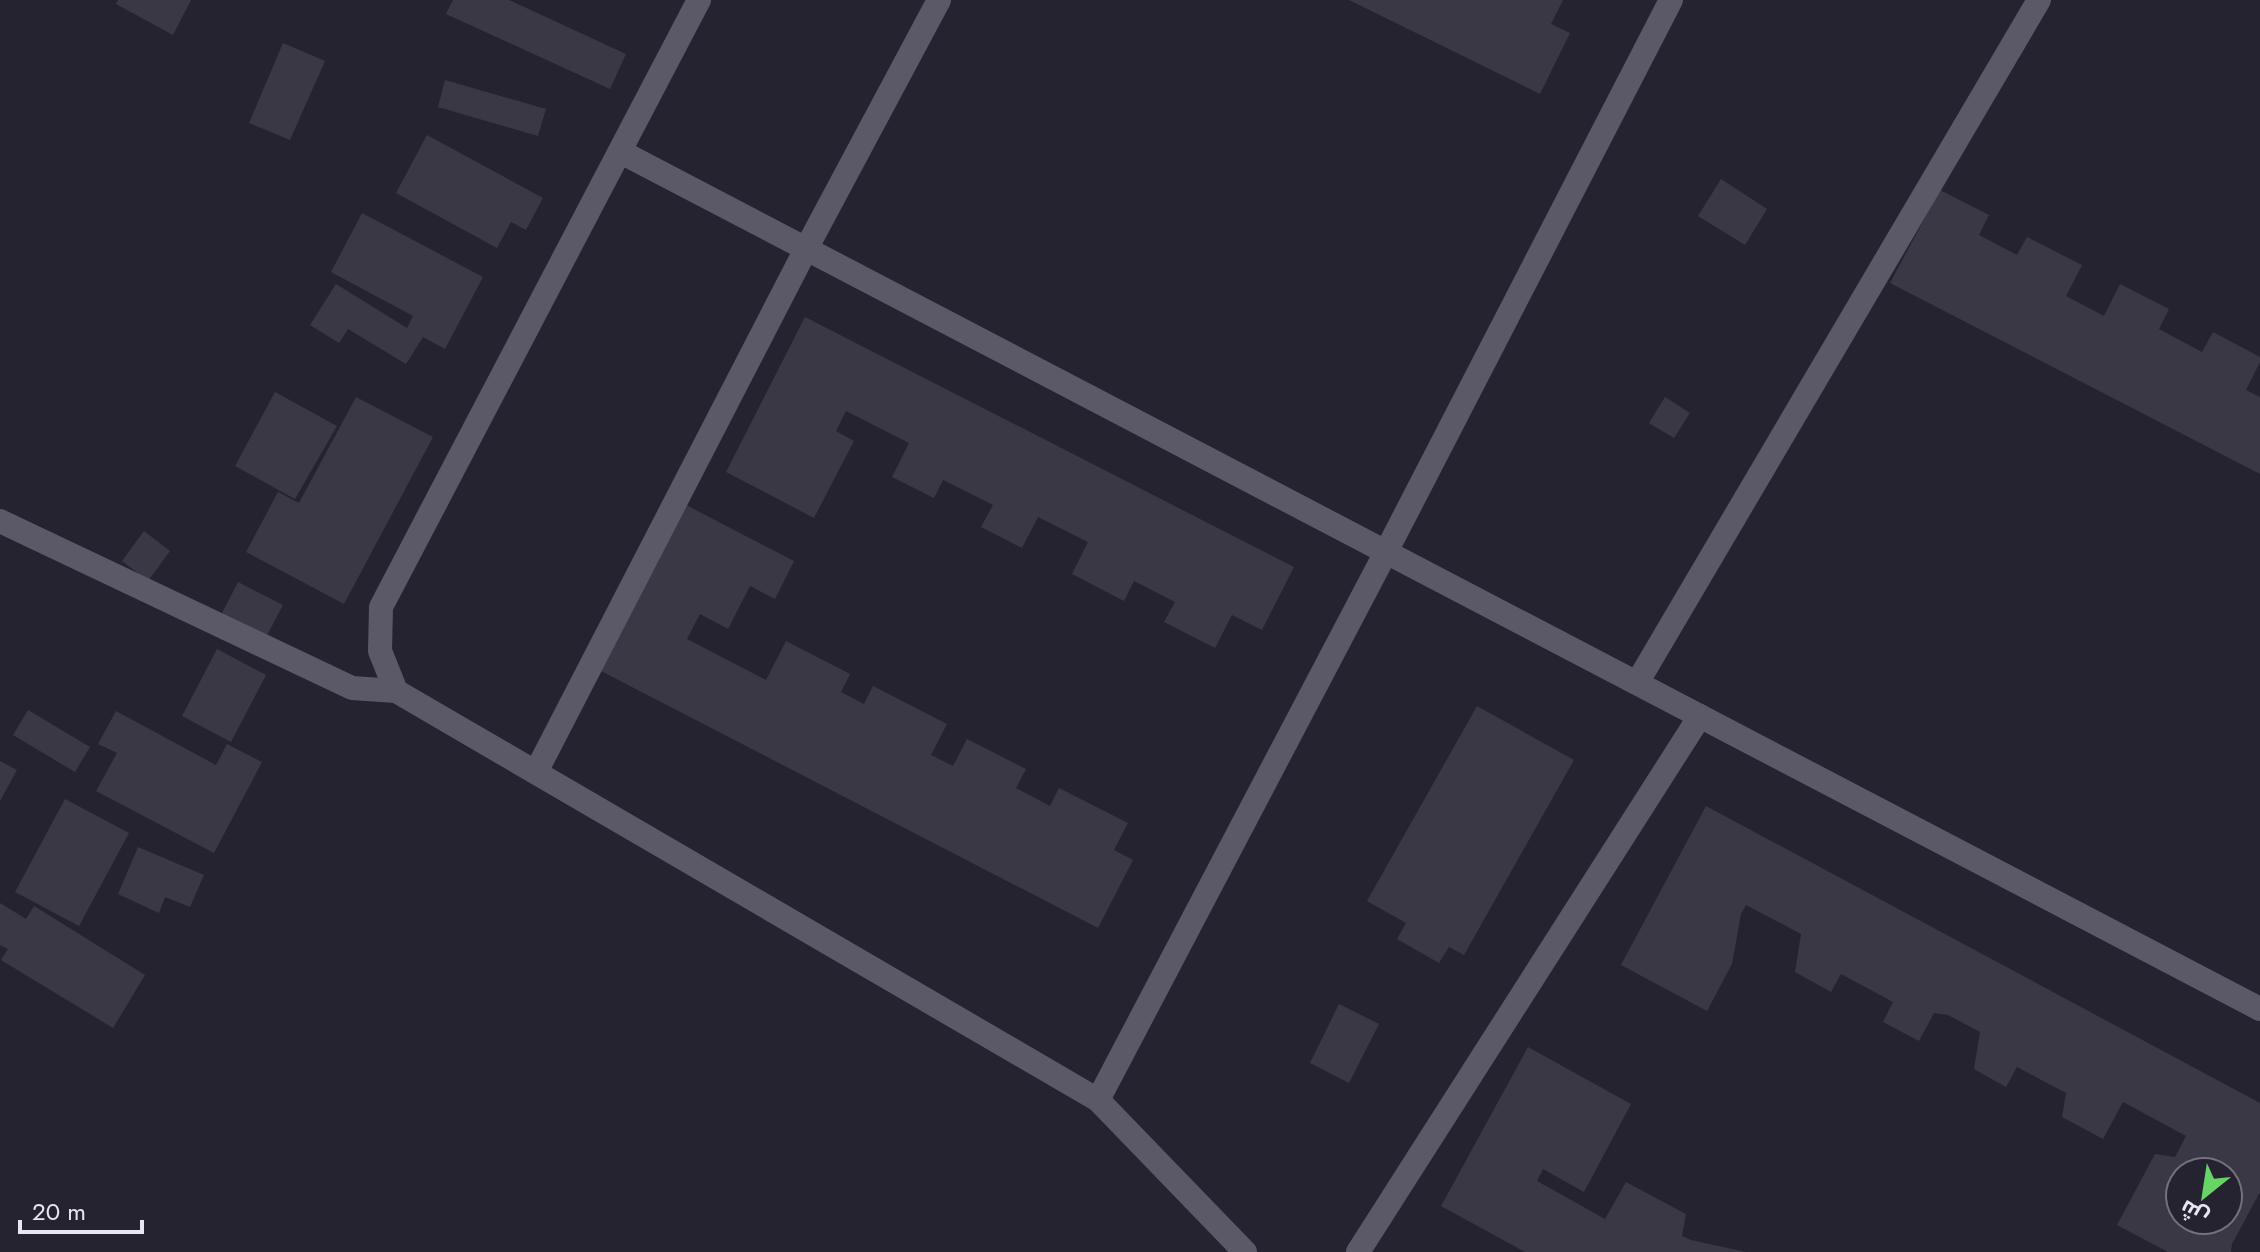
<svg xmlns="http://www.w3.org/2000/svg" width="2260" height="1252" font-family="Jost,Cairo,sans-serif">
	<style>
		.building { fill: #3b3846; fill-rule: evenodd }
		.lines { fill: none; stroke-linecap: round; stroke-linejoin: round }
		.minor { stroke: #5b5968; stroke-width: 24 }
	</style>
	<rect width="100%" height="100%" fill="#252330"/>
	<!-- building -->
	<g class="building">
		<polygon points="118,0 191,0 173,35 116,4"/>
		<polygon points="453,0 509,0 626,54 610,89 446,14"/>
		<polygon points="1349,0 1563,0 1551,24 1570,33 1540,94"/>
		<polygon points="283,43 325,61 290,140 249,123"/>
		<polygon points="445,80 546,109 538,136 438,107"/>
		<polygon points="427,135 543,198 526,230 511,222 497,248 396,193"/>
		<polygon points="1721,179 1767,209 1745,245 1698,216"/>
		<polygon points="1940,190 1989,215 1979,235 2017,255 2027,237 2082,265 2066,296 2104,316 2120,284 2169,309 2159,329 2202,352 2213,332 2260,357 2260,362 2246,390 2260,397 2260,474 1890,283"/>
		<polygon points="362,213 483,277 445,349 423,337 406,364 348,329 339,343 310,325 336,284 407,328 413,316 331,272"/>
		<polygon points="805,317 1294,567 1262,630 1232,615 1215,648 1164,622 1175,602 1134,581 1124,601 1072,574 1088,542 1038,517 1022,548 981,527 993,505 943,480 934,498 892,477 909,443 846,411 836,431 854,441 814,518 726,472"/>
		<polygon points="275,392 337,426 295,499 235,466"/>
		<polygon points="356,397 433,437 344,604 246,552 278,492 299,503"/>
		<polygon points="1665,397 1690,413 1674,438 1649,423"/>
		<polygon points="686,505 794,561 775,599 750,586 728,629 700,614 687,639 766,680 786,641 850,674 841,692 864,704 873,686 947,724 931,755 953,766 967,739 1026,769 1016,788 1050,806 1059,788 1128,823 1114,850 1133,860 1098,928 601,671"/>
		<polygon points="144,531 170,551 148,581 122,561"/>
		<polygon points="238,582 283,605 265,639 221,615"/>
		<polygon points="217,649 266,675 231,742 182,716"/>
		<polygon points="1477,706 1574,760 1464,955 1449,947 1439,963 1397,939 1406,923 1367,901"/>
		<polygon points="28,710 90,747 75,772 13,735"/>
		<polygon points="116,711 216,765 227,744 262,762 214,853 96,791 117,753 98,744"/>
		<polygon points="0,761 17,770 0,801"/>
		<polygon points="65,799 129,833 79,926 15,892"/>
		<path d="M1706,806L2260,1103V1192L2232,1244L2231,1252H2168L2117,1225L2155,1154L2175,1157L2186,1136L2123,1102L2103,1139L2062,1117L2066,1093L2017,1067L2006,1087L1974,1069L1980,1032L1948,1015L1934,1013L1919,1041L1883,1022L1893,1002L1841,974L1831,992L1795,972L1801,934L1746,905L1741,914L1732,964L1707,1011L1621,965ZM2180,1172H2228V1220H2180Z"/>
		<polygon points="138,847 204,875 190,907 165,897 159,913 118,894"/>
		<polygon points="0,903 26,919 34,906 145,975 113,1028 1,960 8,949 0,945"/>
		<polygon points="1339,1004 1379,1024 1349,1083 1310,1063"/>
		<polygon points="1528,1047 1631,1104 1584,1192 1543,1169 1537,1181 1605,1219 1626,1182 1686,1214 1682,1236 1691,1240 1746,1252 1525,1252 1441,1206"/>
	</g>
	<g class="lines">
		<!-- minor -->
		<g class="minor">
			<polyline points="699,0 381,607 380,651 396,691 1098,1100 1245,1252"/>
			<polyline points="621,152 2260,1009"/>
			<polyline points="0,521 352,688 396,691"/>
			<polyline points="1637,683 2039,0"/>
			<polyline points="536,772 806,249 939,0"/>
			<polyline points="1098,1100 1386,552 1671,0"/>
			<polyline points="1358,1252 1700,716"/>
		</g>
	</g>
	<!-- north arrow -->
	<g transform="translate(2204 1196) rotate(210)"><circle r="38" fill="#252330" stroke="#73717c" stroke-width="2"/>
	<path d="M0-6L14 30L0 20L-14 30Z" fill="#67d466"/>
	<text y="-12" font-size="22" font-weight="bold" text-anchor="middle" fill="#e8e6ef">ش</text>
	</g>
	<!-- scale -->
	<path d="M20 1220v12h122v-12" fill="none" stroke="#e8e6ef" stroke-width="4"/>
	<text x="32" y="1220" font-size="24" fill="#e8e6ef" stroke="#252330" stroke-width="6" paint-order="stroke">20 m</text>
</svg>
